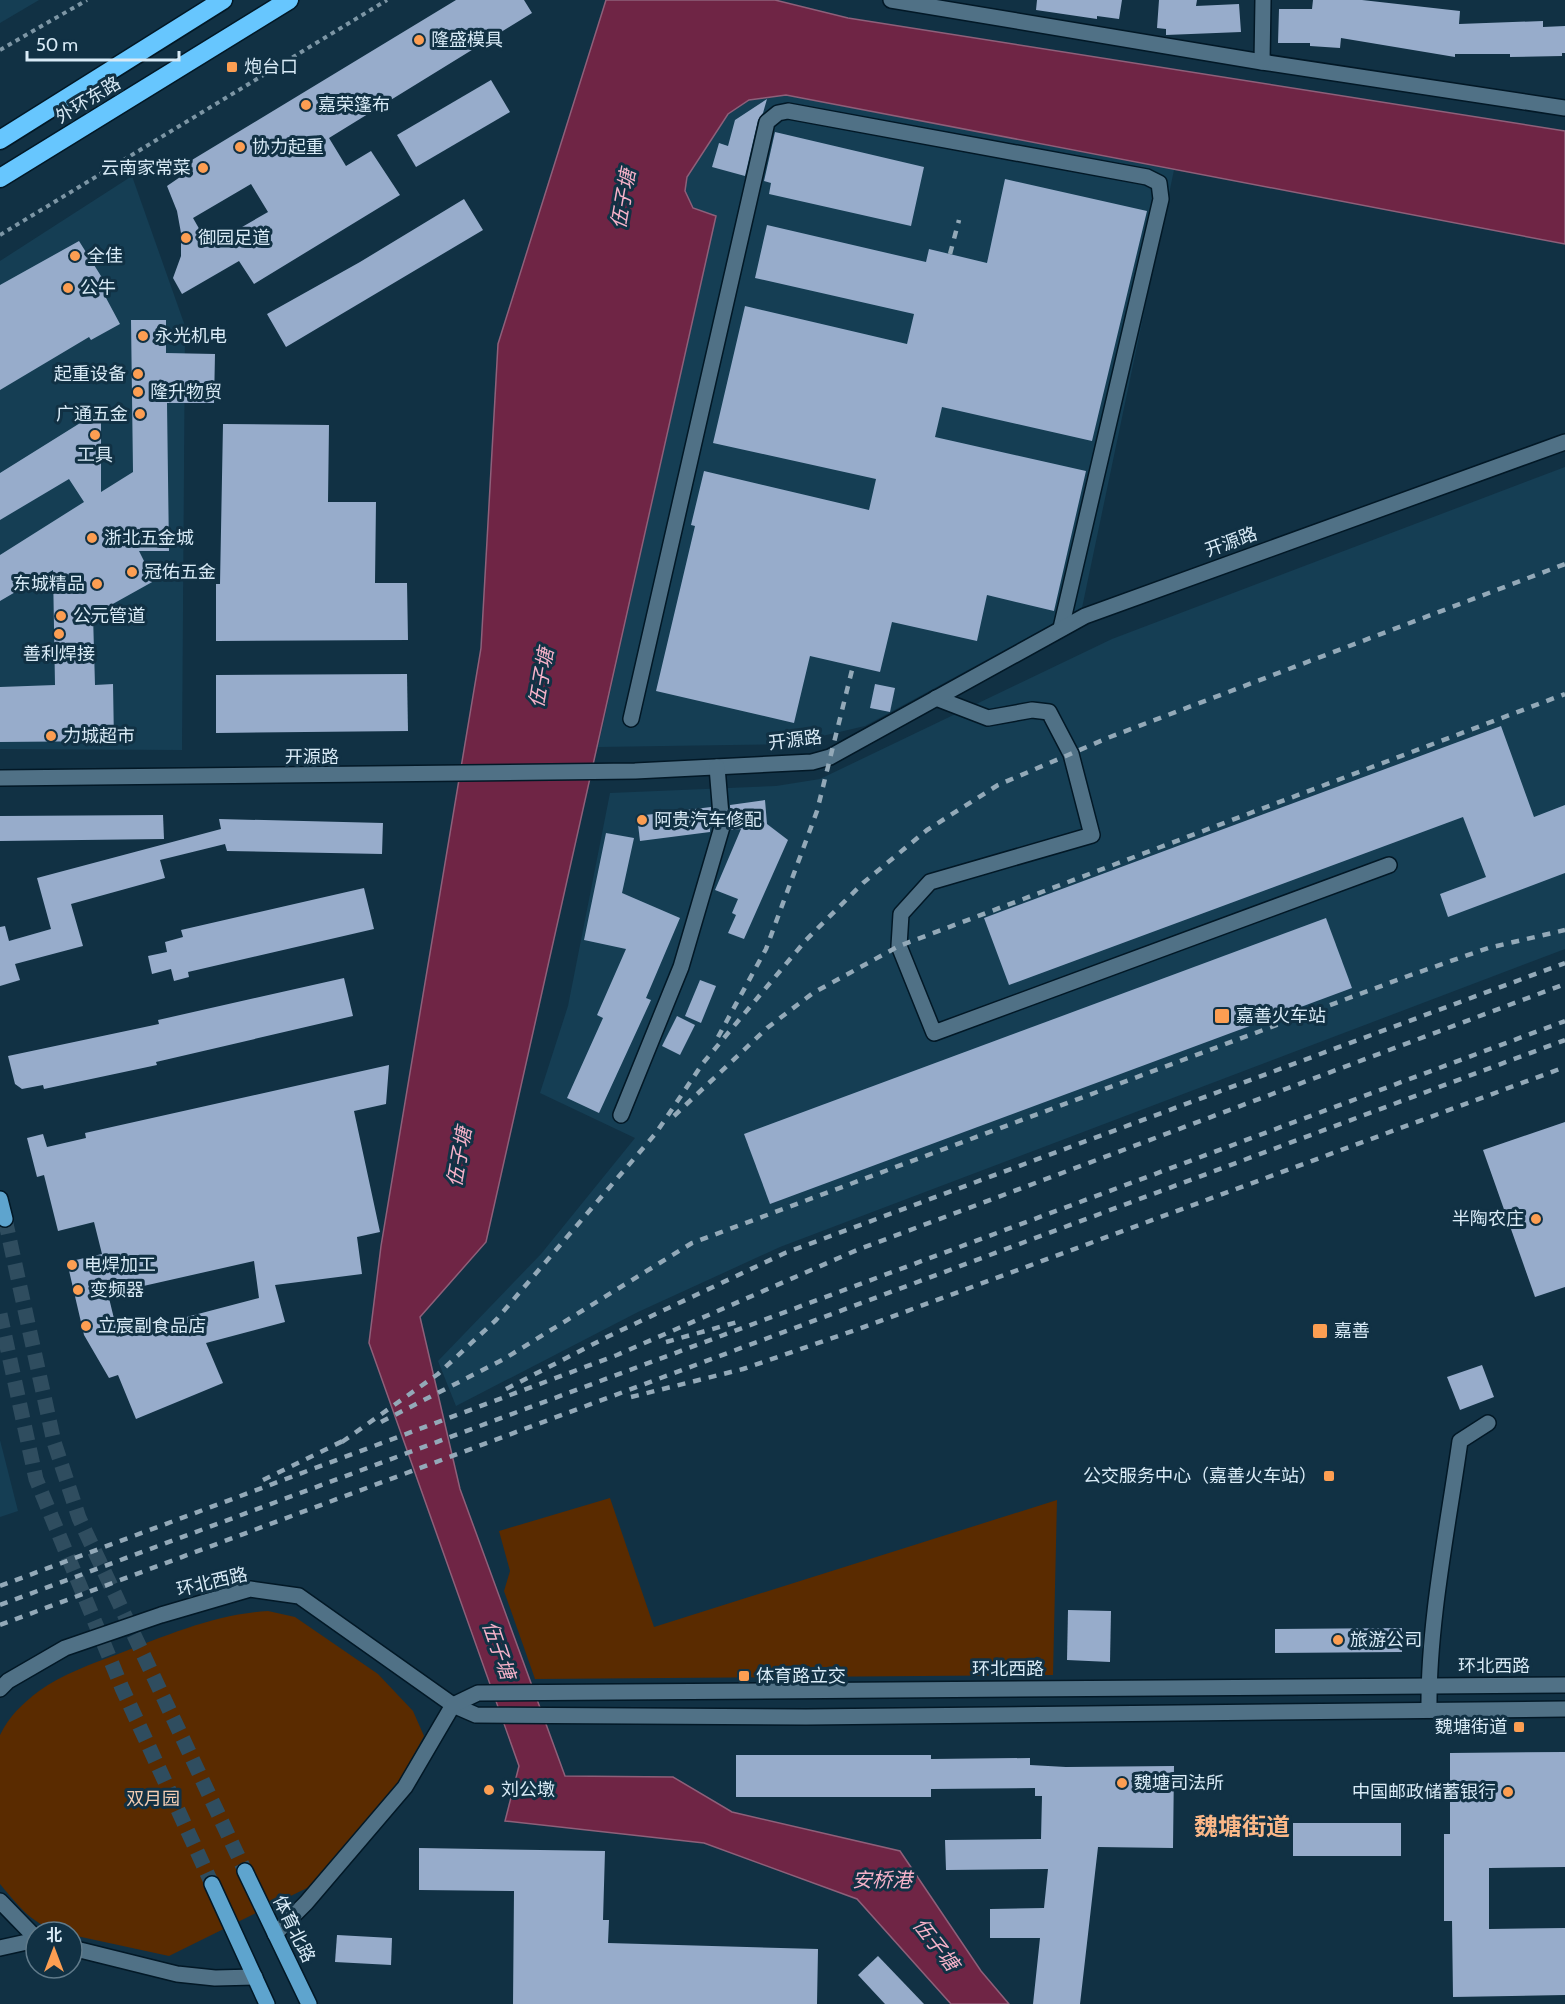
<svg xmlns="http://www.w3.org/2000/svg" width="1565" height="2004" font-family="Cabin,'Noto Sans SC',sans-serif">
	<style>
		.built { fill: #153e54 }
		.green { fill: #5a2b00 }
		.water { fill: #6f2545; stroke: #8e607a; stroke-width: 1.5 }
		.building { fill: #97accb; fill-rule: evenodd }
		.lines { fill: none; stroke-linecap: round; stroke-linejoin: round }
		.major-tunnel { stroke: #2f4d5f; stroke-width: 15; stroke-dasharray: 15 8; stroke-linecap: butt }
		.minor-casing { stroke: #021826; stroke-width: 18 }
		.major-casing { stroke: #021826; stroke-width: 18 }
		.highway-casing { stroke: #021826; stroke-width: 21 }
		.path { stroke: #7d96a5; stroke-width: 4; stroke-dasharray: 4.5 4.5; stroke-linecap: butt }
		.minor { stroke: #507186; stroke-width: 15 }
		.major { stroke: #5ea4ce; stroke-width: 15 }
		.highway { stroke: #67c6fe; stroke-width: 18 }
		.rail { stroke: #93a9b8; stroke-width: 4.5; stroke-dasharray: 8 8; stroke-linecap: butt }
		.poi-dot { fill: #fc9e52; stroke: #113144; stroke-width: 2 }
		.labels { text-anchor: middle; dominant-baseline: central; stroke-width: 6; stroke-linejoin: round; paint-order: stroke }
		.poi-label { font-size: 18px; fill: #d8eaf6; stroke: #113144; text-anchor: start }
		.street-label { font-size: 18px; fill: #d8eaf6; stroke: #113144 }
		.park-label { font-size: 18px; fill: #f3cdb3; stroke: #113144 }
		.water-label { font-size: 20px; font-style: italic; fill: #f6b2c9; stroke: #113144 }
		.district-label { font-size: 24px; font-weight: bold; fill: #fbb888; stroke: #113144 }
	</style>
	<rect width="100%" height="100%" fill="#113144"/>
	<!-- built -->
	<g class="built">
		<polygon points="0,0 39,0 0,23"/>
		<polygon points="785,95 1174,170 1082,608 865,726 788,744 598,747 716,216 693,208 685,191 687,177 728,114 749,100"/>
		<polygon points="132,176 185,326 182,750 0,749 0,261"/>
		<polygon points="1565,467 1565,949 780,1247 638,1312 456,1406 438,1361 541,1254 635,1138 540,1093 568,1006 610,793 776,786 820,779 1112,639"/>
		<polygon points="0,1440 18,1511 0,1517"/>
	</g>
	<!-- green -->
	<g class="green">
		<polygon points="610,1498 654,1627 1057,1500 1053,1675 535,1679 504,1591 510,1571 499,1531"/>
		<path d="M268,1611L295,1617L378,1674L413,1711L424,1736L397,1786L309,1887L169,1956L72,1935V1932C38,1932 21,1909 0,1884V1735C9,1716 22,1704 39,1691C62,1674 92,1664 118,1654C167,1635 216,1614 268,1611Z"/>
	</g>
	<!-- water -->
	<polygon class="water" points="606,0 775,0 848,18 1565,131 1565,244 786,95 749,100 728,114 687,177 685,191 693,208 716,216 486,1242 420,1317 460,1489 565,1776 673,1777 732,1812 900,1851 981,1971 1009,2004 951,2004 857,1899 704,1843 505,1821 519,1766 369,1343 381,1246 481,648 498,344"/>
	<!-- building -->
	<g class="building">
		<path d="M456,0H524L532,13L329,138L346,166L371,151L400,195L254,284L239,261L182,294L173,278L181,256V233L177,211L167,186L186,173L182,166ZM251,184L268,212L209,246L193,218Z"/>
		<polygon points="1037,0 1122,0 1119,19 1097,16 1097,19 1036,10"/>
		<polygon points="1159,0 1197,0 1196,6 1239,4 1241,32 1166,35 1166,29 1157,28"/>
		<polygon points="1313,0 1362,0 1460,11 1459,24 1543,21 1543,27 1565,26 1565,53 1562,53 1562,56 1510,57 1510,54 1455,54 1455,57 1341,38 1340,48 1310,46 1310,43 1278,43 1279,9 1312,9"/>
		<polygon points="491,80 510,112 416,167 397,135"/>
		<polygon points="767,99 763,113 758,120 745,176 712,167 719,143 728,146 735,120"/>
		<polygon points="775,132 924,167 911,226 769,194 771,183 764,181"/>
		<polygon points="1005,179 1147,211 1092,441 942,407 935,437 1086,471 1054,611 987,595 977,641 892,622 880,672 810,656 794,723 656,691 695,526 691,525 704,471 869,510 876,479 713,443 745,306 907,344 914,314 755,278 767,225 926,262 929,249 987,263"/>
		<polygon points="464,199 483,230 286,347 267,314 360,262"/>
		<polygon points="79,241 106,284 105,296 120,324 91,340 89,337 0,390 0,285"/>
		<polygon points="131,320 166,320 166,353 215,354 214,403 167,403 169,551 139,551 154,581 93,615 95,685 113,684 114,741 0,742 0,687 55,685 53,570 0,601 0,555 84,502 69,479 0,520 0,473 101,410 101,492 133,472"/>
		<polygon points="223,424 329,425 328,502 376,502 375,583 407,583 408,640 216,641 216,584 220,584"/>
		<polygon points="407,674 408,731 216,733 216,675"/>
		<polygon points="875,684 895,688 890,712 870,708"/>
		<polygon points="1501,726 1534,817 1565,805 1565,873 1448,917 1440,894 1486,877 1463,817 1009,985 984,918"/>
		<polygon points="765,800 767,824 788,840 744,939 728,933 736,915 732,913 738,899 715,890 741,829 731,830 730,805"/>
		<polygon points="711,807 710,832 640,841 637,816"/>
		<polygon points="163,815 164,839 0,841 0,816"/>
		<polygon points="219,819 383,823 382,854 227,851 225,844 160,860 165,878 71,904 83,946 15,964 20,980 0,986 0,927 5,926 9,941 51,929 37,878 221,829"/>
		<polygon points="606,833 634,838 622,893 680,918 646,998 651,1000 599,1113 567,1098 603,1018 597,1015 626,949 584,940"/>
		<polygon points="364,888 374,929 188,972 189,977 174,981 171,969 152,974 148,956 167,952 165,942 183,937 181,930"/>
		<polygon points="1326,918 1352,988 770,1204 744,1134"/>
		<polygon points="344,978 353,1016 156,1062 157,1065 44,1089 43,1085 22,1089 15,1084 8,1056 159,1024 158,1020"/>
		<polygon points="700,980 716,986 701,1023 685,1016"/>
		<polygon points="677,1016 695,1025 680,1055 662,1046"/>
		<path d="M389,1065L386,1104L354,1111L380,1232L357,1237L362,1274L275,1285L285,1322L206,1343L223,1383L136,1419L118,1375L109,1378L84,1335L67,1262L102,1254L94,1222L58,1231L44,1175L37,1177L27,1138L43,1134L47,1147L86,1138L85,1133ZM254,1261L259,1298L118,1335L108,1294Z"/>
		<polygon points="1565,1122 1565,1287 1535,1297 1483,1150"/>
		<polygon points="1482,1365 1494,1397 1460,1410 1447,1377"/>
		<polygon points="1068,1610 1111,1611 1110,1662 1067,1660"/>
		<polygon points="1402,1628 1402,1652 1275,1653 1275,1629"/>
		<polygon points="1565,1752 1565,1867 1489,1868 1489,1929 1565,1928 1565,1995 1453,1997 1452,1921 1444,1921 1444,1834 1450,1834 1450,1753"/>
		<polygon points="736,1755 931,1755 931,1759 1030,1758 1030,1765 1066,1767 1174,1766 1173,1848 1098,1847 1080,2004 1033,2004 1040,1938 990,1938 990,1909 1044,1908 1048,1869 946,1870 945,1840 1041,1839 1042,1796 1035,1796 1035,1788 931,1789 931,1797 736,1797"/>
		<rect x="1293" y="1823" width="108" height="33"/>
		<polygon points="419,1848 605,1851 603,1920 609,1920 608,1943 818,1949 817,2004 513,2004 514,1891 419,1890"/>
		<polygon points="337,1935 392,1938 391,1965 335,1962"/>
		<polygon points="878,1956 924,2004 885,2004 858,1975"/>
	</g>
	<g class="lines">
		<!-- major-tunnel -->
		<g class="major-tunnel">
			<polyline points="5,1219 54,1442 79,1518 245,1871"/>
			<polyline points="0,1314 36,1479 122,1688 212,1884"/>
		</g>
		<defs>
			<g id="minor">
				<polyline points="891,0 1262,62 1565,108"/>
				<polyline points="1262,62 1263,0"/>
				<polyline points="936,698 988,718 1032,710 1049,712 1071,754 1092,835 930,882 901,914 899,946 934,1033 1389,865"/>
				<polyline points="631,719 767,122 778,113 788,111 1147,177 1159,183 1161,199 1061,628"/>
				<polyline points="0,778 635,771 812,762 830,757 1085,616 1565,442"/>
				<polyline points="621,1115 681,967 722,827 717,767"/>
				<polyline points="0,1689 8,1681 65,1648 161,1615 250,1589 299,1596 453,1705 476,1715 806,1717 1565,1709"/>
				<path d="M1429,1710C1428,1624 1448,1526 1460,1441L1488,1423"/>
				<polyline points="0,1901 36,1938"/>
				<polyline points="275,1934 306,1903 405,1787 453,1705 478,1693 1565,1685"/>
				<polyline points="0,1948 36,1940"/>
				<polyline points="72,1948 177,1974 215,1978 255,1977"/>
			</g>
			<g id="major">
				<polyline points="0,1199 5,1219"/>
				<polyline points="245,1871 309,2004"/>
				<polyline points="212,1884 267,2004"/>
			</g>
			<g id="highway">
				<polyline points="0,140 223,0"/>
				<polyline points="0,178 289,0"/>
			</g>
		</defs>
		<!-- minor casing -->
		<use href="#minor" class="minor-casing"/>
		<!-- major casing -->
		<use href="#major" class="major-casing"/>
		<!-- highway casing -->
		<use href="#highway" class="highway-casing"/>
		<!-- path -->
		<g class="path">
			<polyline points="0,50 87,0"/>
			<polyline points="0,235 387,0"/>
		</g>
		<!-- minor -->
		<use href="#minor" class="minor"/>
		<!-- major -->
		<use href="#major" class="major"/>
		<!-- highway -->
		<use href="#highway" class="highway"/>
		<!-- rail -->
		<g class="rail">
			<polyline points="950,254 959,220"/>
			<polyline points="718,1037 766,949 817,811 853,666"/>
			<polyline points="674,1116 767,1028 813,993 899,946 1565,694"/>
			<polyline points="666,1342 741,1321"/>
			<polyline points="506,1389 609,1336 785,1253 1565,963"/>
			<polyline points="631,1397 743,1369 864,1327 1565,1067"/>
			<polyline points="381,1422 504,1359 692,1243 1408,976 1488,948 1565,930"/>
			<polyline points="342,1442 438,1374 496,1320 656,1133 703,1063 806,940 863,883 927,830 998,785 1110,737 1565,564"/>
			<polyline points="263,1480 349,1438"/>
			<polyline points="0,1586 617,1355 857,1250 1565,984"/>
			<polyline points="0,1605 1565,1021"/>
			<polyline points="0,1625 1565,1040"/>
		</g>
	</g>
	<!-- markers -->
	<g class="poi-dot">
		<circle cx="419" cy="40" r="6"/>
		<rect x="226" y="61" width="12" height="12" rx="3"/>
		<circle cx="306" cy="105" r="6"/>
		<circle cx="240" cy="147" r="6"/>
		<circle cx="203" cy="168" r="6"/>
		<circle cx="186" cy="238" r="6"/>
		<circle cx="75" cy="256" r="6"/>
		<circle cx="68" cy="288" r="6"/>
		<circle cx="143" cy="336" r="6"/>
		<circle cx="138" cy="374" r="6"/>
		<circle cx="138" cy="392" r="6"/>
		<circle cx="140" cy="414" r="6"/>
		<circle cx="95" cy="435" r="6"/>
		<circle cx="92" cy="538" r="6"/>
		<circle cx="132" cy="572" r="6"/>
		<circle cx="97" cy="584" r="6"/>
		<circle cx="61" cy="616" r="6"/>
		<circle cx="59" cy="634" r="6"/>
		<circle cx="51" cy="736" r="6"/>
		<circle cx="642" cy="820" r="6"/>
		<rect x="1214" y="1008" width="16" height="16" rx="3"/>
		<circle cx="1536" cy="1219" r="6"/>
		<circle cx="72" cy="1265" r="6"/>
		<circle cx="78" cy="1290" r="6"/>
		<circle cx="86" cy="1326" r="6"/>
		<rect x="1312" y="1323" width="16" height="16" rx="3"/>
		<rect x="1323" y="1470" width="12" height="12" rx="3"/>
		<circle cx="1338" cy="1640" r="6"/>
		<rect x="738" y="1670" width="12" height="12" rx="3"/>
		<rect x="1513" y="1721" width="12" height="12" rx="3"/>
		<circle cx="1122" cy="1783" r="6"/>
		<circle cx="489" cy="1790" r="6"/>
		<circle cx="1508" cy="1792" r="6"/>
	</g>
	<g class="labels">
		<!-- poi labels -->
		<g class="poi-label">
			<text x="431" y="40">隆盛模具</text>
			<text x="244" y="67">炮台口</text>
			<text x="318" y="105">嘉荣篷布</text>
			<text x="252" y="147">协力起重</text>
			<text x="191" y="168" text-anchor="end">云南家常菜</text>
			<text x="198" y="238">御园足道</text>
			<text x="87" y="256">全佳</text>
			<text x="80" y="288">公牛</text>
			<text x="155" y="336">永光机电</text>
			<text x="126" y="374" text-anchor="end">起重设备</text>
			<text x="150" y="392">隆升物贸</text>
			<text x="128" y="414" text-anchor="end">广通五金</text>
			<text x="95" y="455" text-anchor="middle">工具</text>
			<text x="104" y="538">浙北五金城</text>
			<text x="144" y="572">冠佑五金</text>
			<text x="85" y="584" text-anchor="end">东城精品</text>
			<text x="73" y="616">公元管道</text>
			<text x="59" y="654" text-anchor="middle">善利焊接</text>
			<text x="63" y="736">力城超市</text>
			<text x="654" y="820">阿贵汽车修配</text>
			<text x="1236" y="1016">嘉善火车站</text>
			<text x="1524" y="1219" text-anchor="end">半陶农庄</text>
			<text x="84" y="1265">电焊加工</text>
			<text x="90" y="1290">变频器</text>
			<text x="98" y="1326">立宸副食品店</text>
			<text x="1334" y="1331">嘉善</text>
			<text x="1317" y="1476" text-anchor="end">公交服务中心（嘉善火车站）</text>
			<text x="1350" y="1640">旅游公司</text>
			<text x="756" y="1676">体育路立交</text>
			<text x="1507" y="1727" text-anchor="end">魏塘街道</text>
			<text x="1134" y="1783">魏塘司法所</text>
			<text x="501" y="1790">刘公墩</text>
			<text x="1496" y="1792" text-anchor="end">中国邮政储蓄银行</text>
		</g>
		<!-- street labels -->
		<g class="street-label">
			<text transform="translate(88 100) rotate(-31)">外环东路</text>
			<text transform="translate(1231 542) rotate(-20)">开源路</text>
			<text transform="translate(795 740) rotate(-7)">开源路</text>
			<text x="312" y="757">开源路</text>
			<text transform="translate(212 1582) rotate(-13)">环北西路</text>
			<text x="1494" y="1666">环北西路</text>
			<text x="1008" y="1669">环北西路</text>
			<text transform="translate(294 1929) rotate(64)">体育北路</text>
		</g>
		<!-- park labels -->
		<g class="park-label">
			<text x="153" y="1799">双月园</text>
		</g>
		<!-- water labels -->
		<g class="water-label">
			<text transform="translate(623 199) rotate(-80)">伍子塘</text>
			<text transform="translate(541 678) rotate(-80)">伍子塘</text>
			<text transform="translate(459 1157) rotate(-80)">伍子塘</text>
			<text transform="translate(499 1650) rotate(71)">伍子塘</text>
			<text x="882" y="1880">安桥港</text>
			<text transform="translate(936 1944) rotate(52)">伍子塘</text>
		</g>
		<!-- district labels -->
		<g class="district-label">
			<text x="1242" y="1826">魏塘街道</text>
		</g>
	</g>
	<!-- north arrow -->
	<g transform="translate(54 1950)"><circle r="28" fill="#113144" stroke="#617b8b" stroke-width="1.5"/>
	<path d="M0-4.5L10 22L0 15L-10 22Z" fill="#fc9e52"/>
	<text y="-9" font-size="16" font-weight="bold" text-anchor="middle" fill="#d8eaf6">北</text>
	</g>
	<!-- scale -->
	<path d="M27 51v9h152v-9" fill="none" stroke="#d8eaf6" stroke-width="3"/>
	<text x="36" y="51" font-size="18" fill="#d8eaf6" stroke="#113144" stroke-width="4.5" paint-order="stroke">50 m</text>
</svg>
